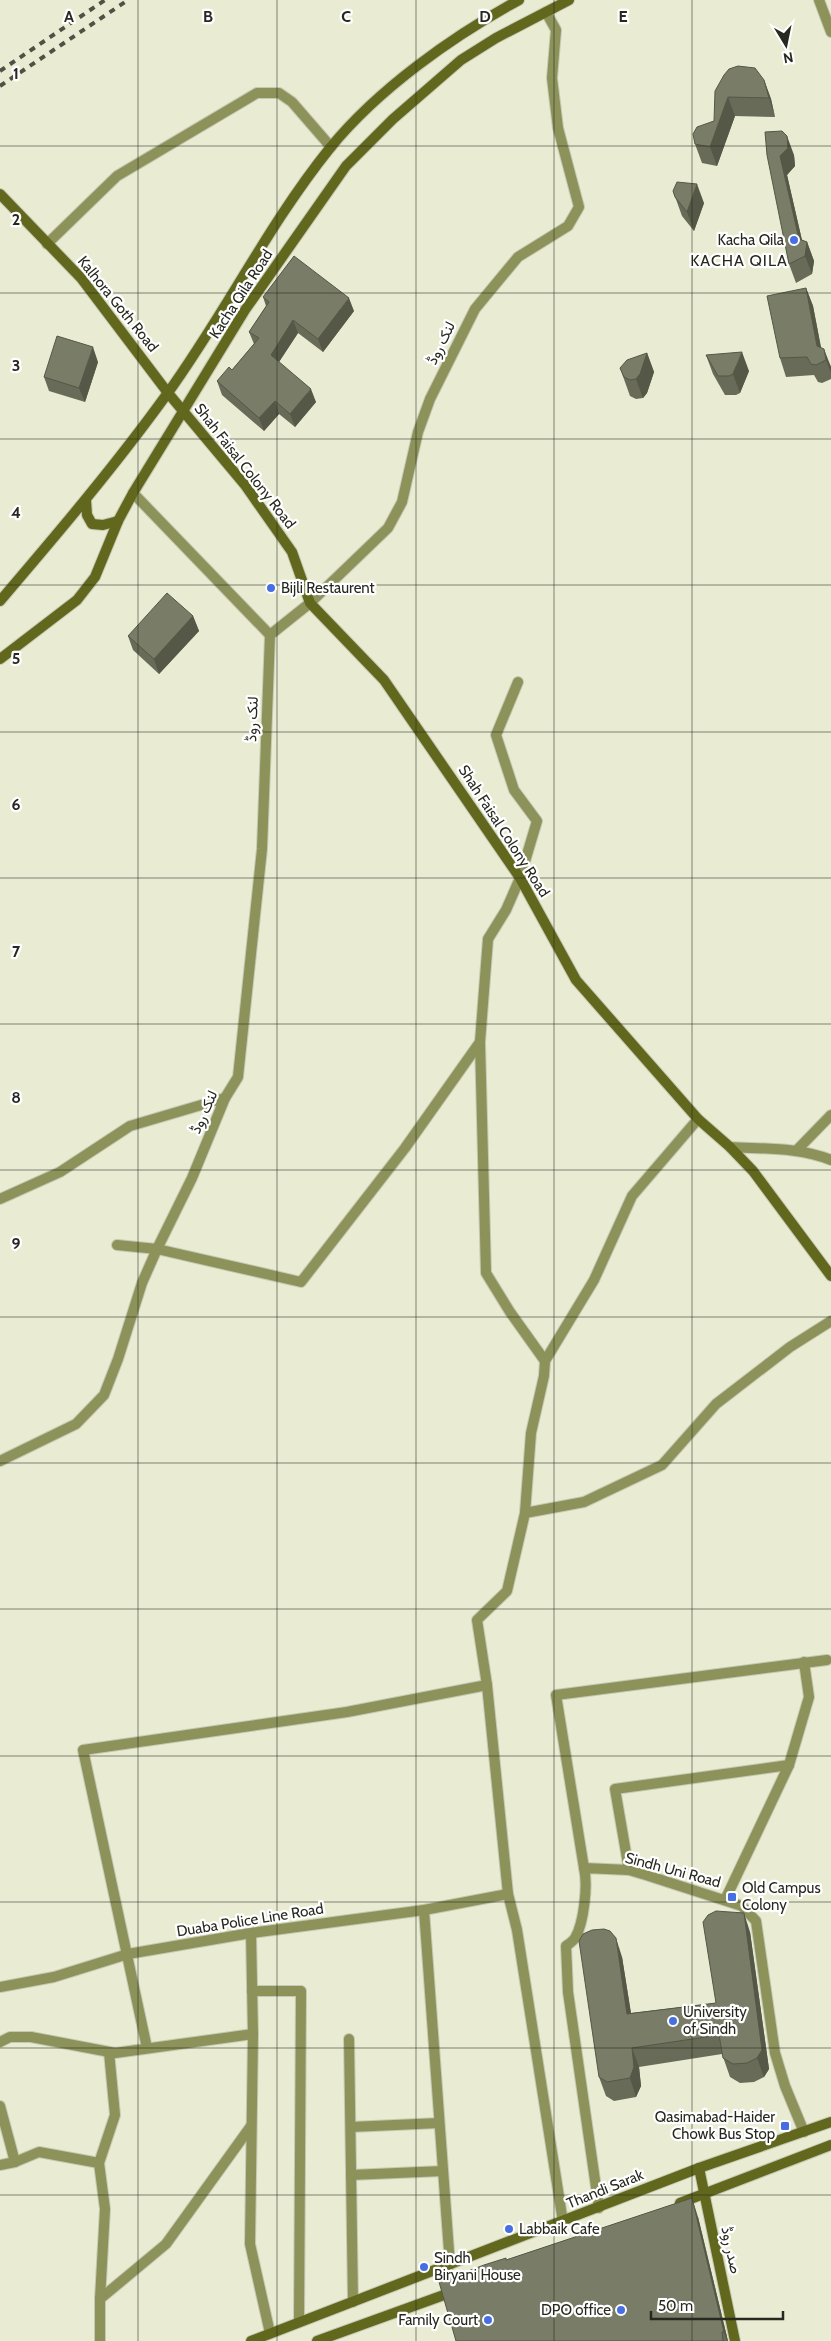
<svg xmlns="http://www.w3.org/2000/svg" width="831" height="2341" font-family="Cabin,Vazirmatn,sans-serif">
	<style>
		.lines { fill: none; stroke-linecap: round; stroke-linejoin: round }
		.lane-casing { stroke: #c6c9b3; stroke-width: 12 }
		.street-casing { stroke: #c6c9b3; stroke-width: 12 }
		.secondary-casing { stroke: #c6c9b3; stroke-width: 12 }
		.lane { stroke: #8c9259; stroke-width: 10 }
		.street { stroke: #8c9259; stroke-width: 10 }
		.secondary { stroke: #61671d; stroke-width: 10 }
		.rail { stroke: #4f5144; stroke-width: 4; stroke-dasharray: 6 6; stroke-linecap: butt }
		.wall { fill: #686b58 }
		.shaded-wall { fill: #555747 }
		.building { fill: #797c66; stroke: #555747 }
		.grid { fill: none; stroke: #27281f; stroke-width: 1; stroke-opacity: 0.55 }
		.poi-dot { fill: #476fe1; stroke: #fff; stroke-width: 2 }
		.labels { text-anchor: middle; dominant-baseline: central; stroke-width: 4.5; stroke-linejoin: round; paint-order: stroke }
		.poi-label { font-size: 15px; fill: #27281f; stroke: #fff; text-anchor: start }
		.street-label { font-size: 15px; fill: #27281f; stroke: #fff }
		.neighbourhood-label { font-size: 16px; letter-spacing: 1px; fill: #27281f; stroke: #fff }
		.grid-label { font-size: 16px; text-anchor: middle; font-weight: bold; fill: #27281f; stroke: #fff; stroke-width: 4.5; stroke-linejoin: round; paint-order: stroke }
	</style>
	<rect width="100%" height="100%" fill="#e9ecd3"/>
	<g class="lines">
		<defs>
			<g id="lane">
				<polyline points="252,1991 301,1991 299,2322"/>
				<polyline points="351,2127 439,2123"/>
				<polyline points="351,2175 443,2171"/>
			</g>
			<g id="street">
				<polyline points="819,0 831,32"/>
				<polyline points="47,244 117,176 257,93 279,93 292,102 331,147"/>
				<polyline points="133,493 270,635"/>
				<polyline points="518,682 496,735 514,790 537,821 520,878 506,910 488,939 480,1042 486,1273 510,1312 545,1361"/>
				<path d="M730,1147C764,1149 799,1147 831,1160"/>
				<polyline points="797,1150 831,1115"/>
				<polyline points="0,1199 60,1172 130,1126 225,1098"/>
				<polyline points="117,1245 157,1249 301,1282 405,1148 480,1042"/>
				<polyline points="0,1461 76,1424 104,1395 118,1359 142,1283 157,1249 192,1178 225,1098 238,1077 262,849 270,635 310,603 388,528 402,502 418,432 430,399 475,309 518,257 568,226 579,207 558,128 552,78 556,30 546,12"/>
				<polyline points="525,1513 531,1433 544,1376 545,1361 594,1280 632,1196 698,1119"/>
				<polyline points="487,1685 508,1894 517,1930 563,2222"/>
				<polyline points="584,1868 556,1695 827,1660"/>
				<polyline points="629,1870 615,1789 789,1765 809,1697 804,1662"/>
				<polyline points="725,1900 789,1765"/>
				<polyline points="424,1910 450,2265"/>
				<polyline points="251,1933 253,2034 250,2244 270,2333"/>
				<polyline points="0,1987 54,1977 128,1954 251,1933 424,1910 508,1894"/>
				<polyline points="349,2039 353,2302"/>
				<polyline points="0,2042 10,2037 31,2037 115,2053 253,2034"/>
				<polyline points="147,2048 83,1750 347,1712 487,1685 477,1620 507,1591 525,1513 584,1502 662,1465 716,1404 790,1347 831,1321"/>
				<polyline points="0,2106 15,2162"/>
				<polyline points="99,2163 115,2115 109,2052"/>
				<polyline points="0,2165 15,2162 39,2152 99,2163 105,2209 100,2299"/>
				<path d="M599,2208L568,1992L566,1946C569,1944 573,1941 575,1938C584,1923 588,1885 584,1868L629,1870L646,1875L742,1906L756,1921L775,2053L785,2086L804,2132"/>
				<polyline points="100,2341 100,2299 166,2244 251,2126"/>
			</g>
			<g id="secondary">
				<polyline points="0,194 81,278 168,393 245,485 292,552 310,603 384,680 520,878 576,980 698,1119 730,1147 753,1171 831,1276"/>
				<polyline points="86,500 87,515 92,524 103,525 118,521"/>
				<path d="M0,601C58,533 115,466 167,394C225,314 268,225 330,148C378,89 453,36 519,0"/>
				<polyline points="0,659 77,600 95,577 118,521 133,493 245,310 346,166 393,119 461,60 496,38 569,0"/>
				<polyline points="699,2168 735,2341"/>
				<polyline points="680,2203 831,2145"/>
				<polyline points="251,2341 699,2168 831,2122"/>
				<polyline points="317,2341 455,2291"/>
			</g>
		</defs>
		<!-- lane casing -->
		<use href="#lane" class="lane-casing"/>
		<!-- street casing -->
		<use href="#street" class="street-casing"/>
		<!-- secondary casing -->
		<use href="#secondary" class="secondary-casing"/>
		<!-- lane -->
		<use href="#lane" class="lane"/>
		<!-- street -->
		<use href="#street" class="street"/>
		<!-- secondary -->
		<use href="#secondary" class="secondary"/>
		<!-- rail -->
		<g class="rail">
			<polyline points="0,71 105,0"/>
			<polyline points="0,86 128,0"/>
		</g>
	</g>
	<!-- wall -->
	<g class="wall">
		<polygon points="729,69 764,80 771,99 775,117 735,116 717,166 702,163 695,144 714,121"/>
		<polygon points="765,132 794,155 795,166 787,175 802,240 807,242 814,261 812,274 796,283 789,264"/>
		<polygon points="673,191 704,203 694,231 682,216"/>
		<polygon points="806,288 813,306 821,347 831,367 831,379 822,383 818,382 814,375 786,377 780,358"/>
		<polygon points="263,297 354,311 323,352 298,333 279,362 316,402 295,427 279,414 264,431 222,395 217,381 232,370 254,344 249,332 266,306"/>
		<polygon points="647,353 654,372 647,393 643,398 636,399 630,396 620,368"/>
		<polygon points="706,355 749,371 740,393 736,395 725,395 713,374"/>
		<polygon points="98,362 85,402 49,391 44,377"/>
		<polygon points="193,616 199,631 159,674 133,650 128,636"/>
		<polygon points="750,1932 769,2069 764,2077 754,2082 740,2083 730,2077 722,2054 639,2067 641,2086 636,2097 614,2101 606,2096 599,2077 622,1957 631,2013 716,2003"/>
		<polygon points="698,2217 728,2341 456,2341 506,2260"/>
	</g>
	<!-- shaded-wall -->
	<g class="shaded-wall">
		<polygon points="764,80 771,99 775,117 769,98"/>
		<polygon points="728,97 735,116 717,166 710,147"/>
		<polygon points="787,136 794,155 795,166 787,175 806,258 799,239 780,156"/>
		<polygon points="697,184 704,203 694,231 687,212"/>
		<polygon points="807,242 814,261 812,274 805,256"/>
		<polygon points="806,288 813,306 824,364 817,346"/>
		<polygon points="349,298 354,311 323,352 318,339"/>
		<polygon points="293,320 298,333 275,368 271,355"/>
		<polygon points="93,347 98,362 85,402 79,388"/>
		<polygon points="824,349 831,367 831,373 826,360"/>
		<polygon points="742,352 749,371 740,393 733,374"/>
		<polygon points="647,353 654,372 647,393 643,398 636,379"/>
		<polygon points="311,389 316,402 295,427 290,414"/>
		<polygon points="275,401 279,414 264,431 259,418"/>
		<polygon points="193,616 199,631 159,674 154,659"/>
		<polygon points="744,1913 750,1932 769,2069 764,2077 757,2058"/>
		<polygon points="616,1938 622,1957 634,2033 627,2014"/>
		<polygon points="632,2048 639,2067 641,2086 636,2097 630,2078"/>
		<polygon points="692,2198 698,2217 728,2341 727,2341 724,2332"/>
	</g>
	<!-- building -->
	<g class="building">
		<polygon points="738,66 755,68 764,80 769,98 728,97 710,147 695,144 693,134 697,127 714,121 715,91 724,75 729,69"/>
		<polygon points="782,131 787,136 788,148 780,156 799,239 807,242 805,256 789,264 767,155 765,132"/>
		<polygon points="677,182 697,184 687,212 675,197 673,191"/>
		<polygon points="294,256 349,298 318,339 293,320 271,355 311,389 290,414 275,401 259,418 217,381 229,367 232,370 259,338 249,332 269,302 263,297"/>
		<polygon points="806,288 817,346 824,349 826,360 816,365 811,364 807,357 780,358 767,296"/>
		<polygon points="57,336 93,347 79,388 44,377"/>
		<polygon points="742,352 733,374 729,376 718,376 706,355"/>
		<polygon points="647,353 640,374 636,379 630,380 624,377 620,368 627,360"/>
		<polygon points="167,593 193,616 154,659 128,636"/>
		<polygon points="716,1911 744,1913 762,2050 757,2058 747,2063 733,2064 723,2058 719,2035 632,2048 634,2067 630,2078 607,2082 599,2077 579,1941 583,1934 592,1930 604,1929 610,1931 616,1938 627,2014 716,2003 703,1922 708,1915"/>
		<polygon points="692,2198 724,2332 722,2332 723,2341 456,2341 439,2282 484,2265 506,2258 506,2260"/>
	</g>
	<!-- grid -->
	<path class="grid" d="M138,0V2341M277,0V2341M416,0V2341M554,0V2341M692,0V2341M0,146H831M0,293H831M0,439H831M0,585H831M0,732H831M0,878H831M0,1024H831M0,1170H831M0,1317H831M0,1463H831M0,1609H831M0,1756H831M0,1902H831M0,2048H831M0,2195H831"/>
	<!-- markers -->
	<g class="poi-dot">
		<circle cx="794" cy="240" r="5"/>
		<circle cx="271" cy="588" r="5"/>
		<rect x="727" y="1892" width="10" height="10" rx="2.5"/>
		<circle cx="673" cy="2021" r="5"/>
		<rect x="780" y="2121" width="10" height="10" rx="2.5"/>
		<circle cx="509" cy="2229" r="5"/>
		<circle cx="424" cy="2267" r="5"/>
		<circle cx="621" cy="2310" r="5"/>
		<circle cx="488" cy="2320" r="5"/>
	</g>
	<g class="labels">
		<!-- poi labels -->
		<g class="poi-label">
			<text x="784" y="240" text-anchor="end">Kacha Qila</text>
			<text x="281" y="588">Bijli Restaurent</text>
			<text x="742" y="1888">Old Campus<tspan x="742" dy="17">Colony</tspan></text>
			<text x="683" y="2012">University<tspan x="683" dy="17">of Sindh</tspan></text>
			<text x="775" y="2117" text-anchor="end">Qasimabad-Haider<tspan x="775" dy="17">Chowk Bus Stop</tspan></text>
			<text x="519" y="2229">Labbaik Cafe</text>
			<text x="434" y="2258">Sindh<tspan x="434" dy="17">Biryani House</tspan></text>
			<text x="611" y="2310" text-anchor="end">DPO office</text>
			<text x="478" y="2320" text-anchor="end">Family Court</text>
		</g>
		<!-- street labels -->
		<g class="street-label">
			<text transform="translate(241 294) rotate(-57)">Kacha Qila Road</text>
			<text transform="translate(118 304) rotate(51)">Kalhora Goth Road</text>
			<text transform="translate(441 343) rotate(-64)">لنک روڈ</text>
			<text transform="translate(245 466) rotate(52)">Shah Faisal Colony Road</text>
			<text transform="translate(252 719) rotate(-88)">لنک روڈ</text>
			<text transform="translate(504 831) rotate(57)">Shah Faisal Colony Road</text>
			<text transform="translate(204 1112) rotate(-66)">لنک روڈ</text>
			<text transform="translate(673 1870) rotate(15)">Sindh Uni Road</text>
			<text transform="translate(250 1920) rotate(-9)">Duaba Police Line Road</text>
			<text transform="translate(605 2189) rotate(-22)">Thandi Sarak</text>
			<text transform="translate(731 2250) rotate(78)">صدر روڈ</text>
		</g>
		<!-- neighbourhood labels -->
		<g class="neighbourhood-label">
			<text x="739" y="260">KACHA QILA</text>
		</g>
	</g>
	<g class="grid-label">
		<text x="69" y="22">A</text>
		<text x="208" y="22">B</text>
		<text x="346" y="22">C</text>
		<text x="485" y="22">D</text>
		<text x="623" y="22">E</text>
		<text x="16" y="79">1</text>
		<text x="16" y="225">2</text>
		<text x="16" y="371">3</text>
		<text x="16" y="518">4</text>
		<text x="16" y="664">5</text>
		<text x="16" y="810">6</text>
		<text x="16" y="957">7</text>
		<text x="16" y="1103">8</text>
		<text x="16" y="1249">9</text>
	</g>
	<!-- north arrow -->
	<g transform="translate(786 45) rotate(170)" stroke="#ffffff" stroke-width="4" paint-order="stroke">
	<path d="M0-4L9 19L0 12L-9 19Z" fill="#27281f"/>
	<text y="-8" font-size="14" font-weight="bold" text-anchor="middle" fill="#27281f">N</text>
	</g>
	<!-- scale -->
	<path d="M651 2311v8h132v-8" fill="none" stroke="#27281f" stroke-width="2.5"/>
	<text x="658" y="2311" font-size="15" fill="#27281f" stroke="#ffffff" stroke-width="4" paint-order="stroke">50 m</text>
</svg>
